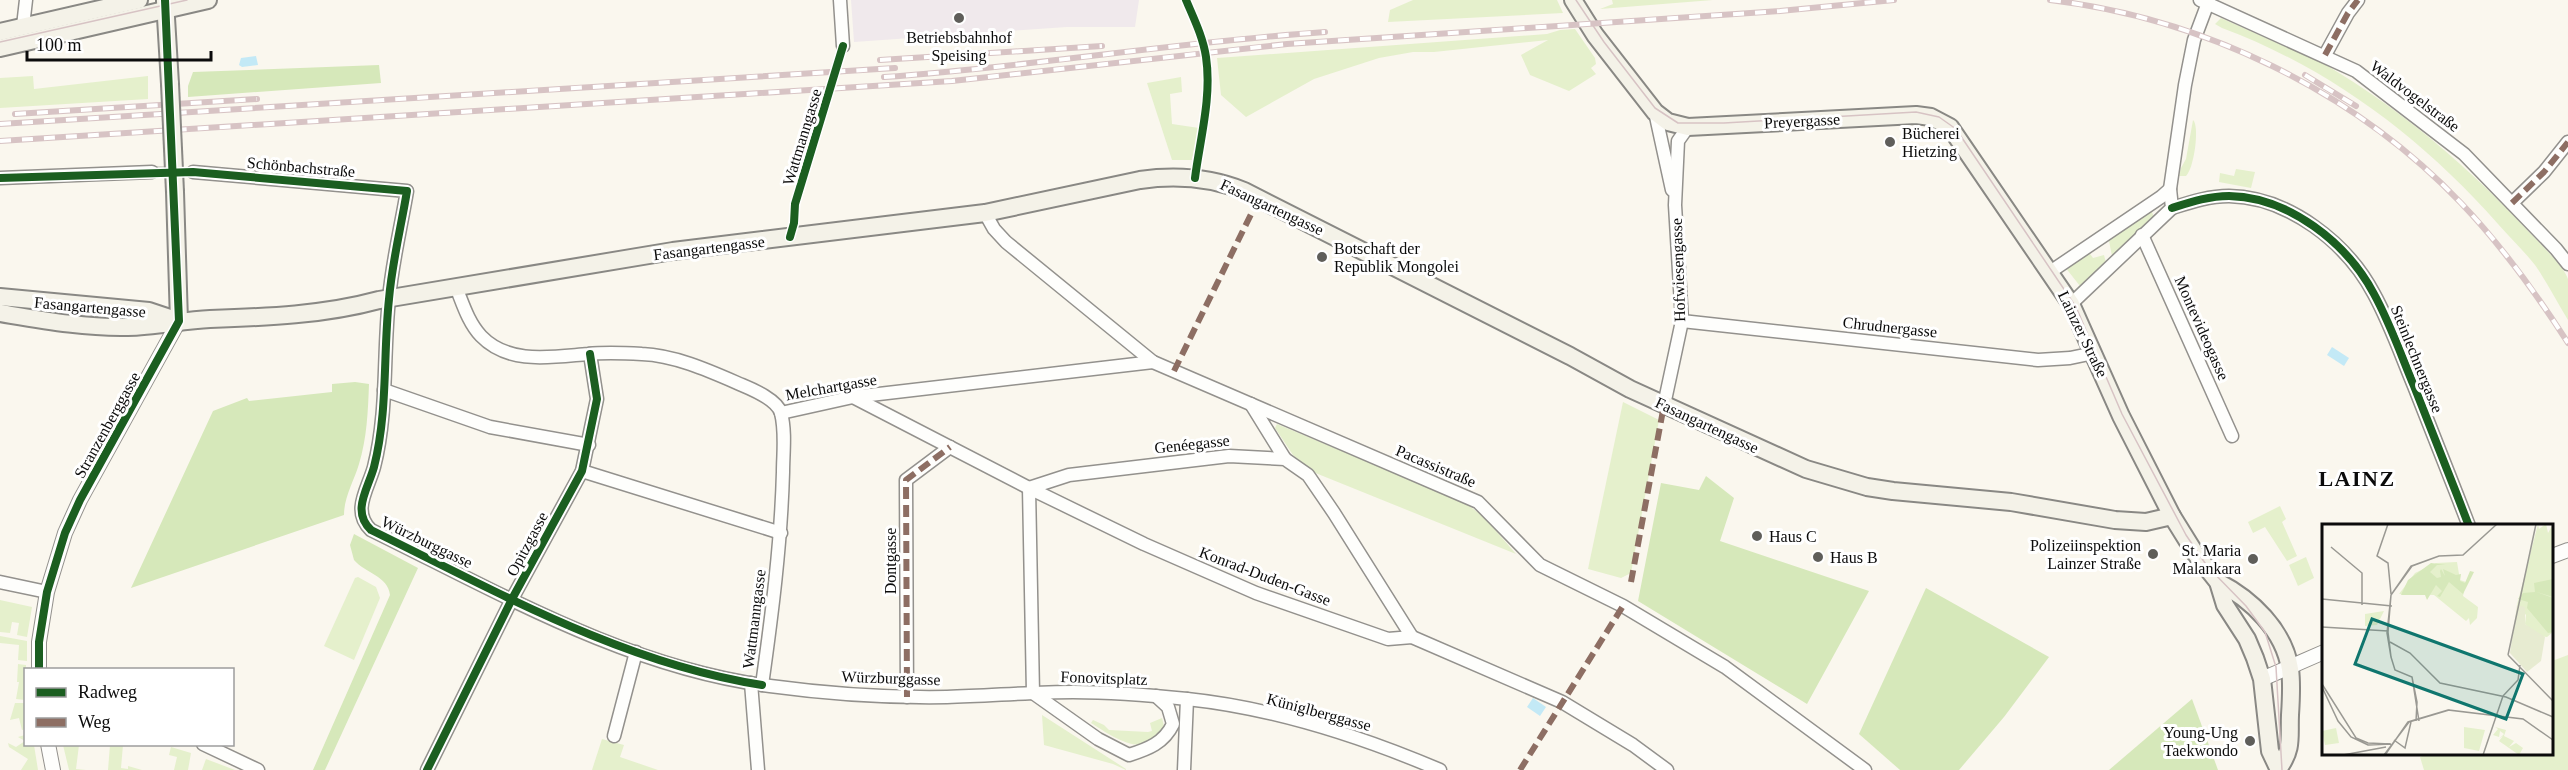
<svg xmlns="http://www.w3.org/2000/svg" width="2568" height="770" font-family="Georgia,serif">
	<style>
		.industrial { fill: #f0e9ec }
		.green { fill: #e5f0cc }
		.forest { fill: #d6e8ba }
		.water { fill: #c3e9f6 }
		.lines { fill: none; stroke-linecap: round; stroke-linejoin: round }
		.minor-tunnel { stroke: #d6d4cc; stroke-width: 12; stroke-dasharray: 12 6; stroke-linecap: butt }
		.minor-casing { stroke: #93918d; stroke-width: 15 }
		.tertiary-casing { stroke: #93918d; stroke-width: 16 }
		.secondary-casing { stroke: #898884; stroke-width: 20 }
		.minor { stroke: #fefefc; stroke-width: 12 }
		.tertiary { stroke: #fefefc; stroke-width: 14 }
		.secondary { stroke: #f4f2e8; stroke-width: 16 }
		.tram { stroke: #d7c3c4; stroke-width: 1.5 }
		.rail-casing { stroke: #d7c3c4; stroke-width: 6 }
		.rail { stroke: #fff; stroke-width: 4; stroke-dasharray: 11; stroke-linecap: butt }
		.secondary-bridge-casing { stroke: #898884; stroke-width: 20; stroke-linecap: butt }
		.secondary-bridge { stroke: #f4f2e8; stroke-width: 16 }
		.quiet { stroke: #8d6e63; stroke-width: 6; stroke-dasharray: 12 6; stroke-linecap: butt }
		.cycleway-casing { stroke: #fff; stroke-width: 11 }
		.cycleway { stroke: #1b5e20; stroke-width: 8 }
		.poi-dot { fill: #5f5e5a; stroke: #fff; stroke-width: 2 }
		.labels { text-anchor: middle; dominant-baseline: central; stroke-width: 6; stroke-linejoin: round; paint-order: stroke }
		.poi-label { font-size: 16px; fill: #0b0b0b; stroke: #fff; text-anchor: start }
		.street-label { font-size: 16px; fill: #0b0b0b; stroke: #fff }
		.district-label { font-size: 22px; font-weight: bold; letter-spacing: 1.5px; fill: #0b0b0b; stroke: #fff }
		.inset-road { fill: none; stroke: #9a9993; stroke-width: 1.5 }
		.view { fill: #0f766e; fill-opacity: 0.15; stroke: #0f766e; stroke-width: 3 }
		.inset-edge { fill: none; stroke: #0b0b0b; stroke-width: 3 }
	</style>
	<rect width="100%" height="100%" fill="#faf7ee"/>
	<!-- industrial -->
	<polygon class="industrial" points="851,0 1139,0 1135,27 1067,27 854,42"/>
	<!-- green -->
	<g class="green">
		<polygon points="1413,0 1557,0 1563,13 1388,22 1390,10"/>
		<polygon points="1612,0 1713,0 1600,9 1613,4"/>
		<path d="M2221,18L2284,46L2287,43C2380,92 2459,156 2530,233C2539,242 2565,268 2568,279C2568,290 2568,308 2568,320C2557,302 2547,282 2535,265C2524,251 2510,238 2498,224C2423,139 2330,68 2222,28L2215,24Z"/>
		<polygon points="1575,29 1595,58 1596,64 1591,68 1596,74 1569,91 1530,75 1521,55 1548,40 1434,52 1413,52 1379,58 1314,79 1246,117 1221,95 1217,58 1547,34 1560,30"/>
		<polygon points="33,76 34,89 148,76 148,99 0,108 0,78"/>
		<polygon points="1181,77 1182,92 1170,94 1172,124 1199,128 1192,160 1172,160 1147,83"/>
		<path d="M2193,120C2200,126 2194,169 2186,176H2179L2181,168L2186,159Z"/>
		<polygon points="2236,169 2255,172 2251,188 2219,182 2220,173 2234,176"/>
		<polygon points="2151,210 2154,217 2112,256 2108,236"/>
		<polygon points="2088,251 2093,258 2104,255 2106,263 2080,286 2065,267"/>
		<polygon points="1623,402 1659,420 1631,573 1621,578 1588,569"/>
		<polygon points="1277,424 1464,502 1484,517 1516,554 1313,472 1293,455 1275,428"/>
		<polygon points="2280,506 2286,519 2282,522 2297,556 2287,561 2265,527 2253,533 2248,522"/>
		<polygon points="2306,557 2314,578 2298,586 2289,565"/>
		<polygon points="358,577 376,587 380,598 354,660 324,646 355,578"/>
		<polygon points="0,600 32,607 27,637 17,635 19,623 12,622 10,633 0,632"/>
		<polygon points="0,636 27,641 27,661 18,660 19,645 0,643"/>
		<polygon points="2568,655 2568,770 2424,770 2420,757 2428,754 2552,754 2552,661"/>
		<polygon points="18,664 26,665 25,700 16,699 19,682 17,682"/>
		<polygon points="15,703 25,703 25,729 22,730 19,718 10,720"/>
		<polygon points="1042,715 1126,769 1126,770 1113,764 1044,745"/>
		<path d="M1162,718L1164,726C1148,763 1112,736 1091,723L1093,720L1104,725L1109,730L1148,732L1152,731L1150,723Z"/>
		<polygon points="25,735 26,744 34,745 38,770 21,770 28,759 9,747 8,743 16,747 25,741 18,737"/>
		<polygon points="602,739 624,745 620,757 658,770 592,770"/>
		<polygon points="63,745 79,745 76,769 86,770 69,770"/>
		<polygon points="110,745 123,745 121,768 128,769 128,766 142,770 108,770"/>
		<polygon points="171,747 191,753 188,770 174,770 177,757 169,755"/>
		<polygon points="206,759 235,770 236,770 202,770"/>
	</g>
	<!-- forest -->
	<g class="forest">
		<polygon points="379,65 381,83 188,97 188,86 193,72"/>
		<path d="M355,382L369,384C368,411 367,438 359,464C354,481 344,497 344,515L131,588L213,411L247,398L249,401L332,392V384Z"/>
		<polygon points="1706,476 1734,498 1720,541 1869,591 1807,704 1638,601 1661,483 1699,490"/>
		<path d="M354,534L418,568L325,770H313L390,595C388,576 365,573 354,560L350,545Z"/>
		<polygon points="1926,588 2049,657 2004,717 1959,770 1900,770 1859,734"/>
		<polygon points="2192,699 2218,770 2109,770"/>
	</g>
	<!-- water -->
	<g class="water">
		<polygon points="256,56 258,65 242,67 239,65 241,58"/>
		<polygon points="2332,347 2349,358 2344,366 2327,355"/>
		<polygon points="1533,698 1546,707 1540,716 1527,707"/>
	</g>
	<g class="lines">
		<!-- minor-tunnel -->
		<polyline class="minor-tunnel" points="152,172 193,172"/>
		<defs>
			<g id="minor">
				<polyline points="840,0 843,46"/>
				<polyline points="2200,0 2356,71 2464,154 2556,249 2568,264"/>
				<polyline points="23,26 26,0"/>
				<polyline points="2325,55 2348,13 2358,0"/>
				<polyline points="1655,112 1672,190"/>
				<path d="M193,172L407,191C401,227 392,263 389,299C383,355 388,412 374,467C368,489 351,511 371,530C498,592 628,668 770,686C829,694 888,698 947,697C989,696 1031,692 1073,692C1111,692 1149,695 1187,699L1184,770"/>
				<polyline points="0,178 152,172"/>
				<polyline points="2512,203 2544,172 2568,142"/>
				<path d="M2172,208C2191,202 2209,196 2229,196C2289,197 2347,243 2374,294C2390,323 2401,355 2414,386C2432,432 2451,479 2469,526"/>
				<polyline points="985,213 994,229 1006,242 1153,362 1478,502 1540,565 1623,606 1725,667 1865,770"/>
				<polyline points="2142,235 2232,436"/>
				<polyline points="2050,272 2161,197 2170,189"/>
				<path d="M456,287C463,304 468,322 481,336C509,365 551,357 588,354C606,352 625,353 642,354C675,355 712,372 742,385C754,390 777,400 781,413C786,432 783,454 783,472C781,544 772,614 762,685"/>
				<polyline points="2071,304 2172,208 2170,189 2185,85 2194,40 2209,0"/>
				<polyline points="1682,321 2038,360 2070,358 2094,353"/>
				<polyline points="384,390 490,427 589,445"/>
				<polyline points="853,397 1029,488 1144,544 1256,593 1388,639 1412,637 1562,702 1633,745 1667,770"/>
				<polyline points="1251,404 1285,459"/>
				<polyline points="1664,405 1682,321 1675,205 1678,141 1688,127"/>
				<polyline points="781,413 853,397 1153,362"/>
				<polyline points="582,471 781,533"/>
				<polyline points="0,582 47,592"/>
				<polyline points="751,683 758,770"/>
				<polyline points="1033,693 1029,488 1069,475 1229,456 1285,459 1308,475 1334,513 1412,637"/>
				<path d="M1033,693L1098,739L1129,755C1148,749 1164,743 1173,724L1168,707L1156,696"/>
				<polyline points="907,697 906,480 950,447"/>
				<path d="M1187,699C1273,708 1360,736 1440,770"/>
				<polyline points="614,736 636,652"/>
				<polyline points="203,744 258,770"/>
				<polyline points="427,770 512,599 582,471 597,399 590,354"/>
			</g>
			<g id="tertiary">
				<polyline points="2552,556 2568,550"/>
				<polyline points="39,670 39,642 47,592 65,533 80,500 179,321"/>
				<polyline points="2262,679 2324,652"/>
				<polyline points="48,744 53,770"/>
			</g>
			<g id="secondary">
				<polyline points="1573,0 1595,35 1655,112 1668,122 1688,127 1916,115 1931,117 1950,127 2071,304 2121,416 2172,516 2195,553 2218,582 2225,605 2247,639 2255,658 2262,679 2270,751 2279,770"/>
				<polyline points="165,1 170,84"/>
				<polyline points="0,32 139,0"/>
				<polyline points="0,48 208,0"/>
				<polyline points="175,192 179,321"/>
				<polyline points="0,297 149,311 176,320"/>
				<path d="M0,313C42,320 85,328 128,327C155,327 183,320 210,319C267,317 324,315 379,300L673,251L985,213L1140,180C1176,175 1210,177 1244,191L1570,356L1630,389L1806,469L1867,487L1893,491L2011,502L2115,520L2146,522L2172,516"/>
				<path d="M2218,582C2251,599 2284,630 2290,669C2292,684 2291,700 2290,715C2289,738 2293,748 2279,768"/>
			</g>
		</defs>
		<!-- minor casing -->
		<use href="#minor" class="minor-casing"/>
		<!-- tertiary casing -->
		<use href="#tertiary" class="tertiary-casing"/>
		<!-- secondary casing -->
		<use href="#secondary" class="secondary-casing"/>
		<!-- minor -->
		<use href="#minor" class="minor"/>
		<!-- tertiary -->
		<use href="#tertiary" class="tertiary"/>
		<!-- secondary -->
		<use href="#secondary" class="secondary"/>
		<!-- tram -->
		<g class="tram">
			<polyline points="1576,0 1604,42 1655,108 1678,123 1724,123 1916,112 1939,117 1956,129 2076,307 2122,414 2186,535 2207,566 2246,606 2265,632 2276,667 2282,770"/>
			<polyline points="0,42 187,0"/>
		</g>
		<defs>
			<g id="rail">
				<path d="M2050,0C2203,18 2354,91 2461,203C2502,246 2536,293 2568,343"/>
				<polyline points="880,60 1102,46"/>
				<polyline points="2305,75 2356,106"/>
				<path d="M884,77C1031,67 1177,42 1325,32"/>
				<polyline points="15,114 257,99"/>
				<polyline points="0,124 895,68"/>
				<polyline points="0,141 952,81 1287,44 1780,11 1894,0"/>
			</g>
		</defs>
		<!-- rail casing -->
		<use href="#rail" class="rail-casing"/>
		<!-- rail -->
		<use href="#rail" class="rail"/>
		<defs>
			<polyline id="secondary-bridge" points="170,84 175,192"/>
		</defs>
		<!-- secondary-bridge casing -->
		<use href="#secondary-bridge" class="secondary-bridge-casing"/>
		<!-- secondary-bridge -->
		<use href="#secondary-bridge" class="secondary-bridge"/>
		<!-- quiet -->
		<g class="quiet">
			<polyline points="2325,55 2348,13 2358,0"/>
			<polyline points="2512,203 2544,172 2568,142"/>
			<polyline points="1174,371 1259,198"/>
			<polyline points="1631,582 1664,405"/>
			<polyline points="907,697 906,480 950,447"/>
			<polyline points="1520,770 1623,606"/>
		</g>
		<defs>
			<g id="cycleway">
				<path d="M1186,0C1194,19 1203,37 1206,57C1212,97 1200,139 1195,178"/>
				<path d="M0,178L193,172L407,191C401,227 392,263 389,299C383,355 388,412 374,467C368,489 351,511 371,530C496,591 622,663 762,685"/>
				<path d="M2172,208C2191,202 2209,196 2229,196C2289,197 2347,243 2374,294C2390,323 2401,355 2414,386C2432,432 2451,479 2469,526"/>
				<polyline points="790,237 794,223 795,204 843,46"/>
				<polyline points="39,670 39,642 47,592 65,533 80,500 179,321 165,0"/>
				<polyline points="427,770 512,599 582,471 597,399 590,354"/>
			</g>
		</defs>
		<!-- cycleway casing -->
		<use href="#cycleway" class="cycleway-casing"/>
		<!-- cycleway -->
		<use href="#cycleway" class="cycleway"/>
	</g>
	<!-- markers -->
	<g class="poi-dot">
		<circle cx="959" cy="18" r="6"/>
		<circle cx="1890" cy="142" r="6"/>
		<circle cx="1322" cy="257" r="6"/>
		<circle cx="1757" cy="536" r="6"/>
		<circle cx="2153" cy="554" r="6"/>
		<circle cx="1818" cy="557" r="6"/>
		<circle cx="2253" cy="559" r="6"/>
		<circle cx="2250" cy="741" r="6"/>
	</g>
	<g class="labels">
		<!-- poi labels -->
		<g class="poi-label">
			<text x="959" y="37" text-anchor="middle">Betriebsbahnhof<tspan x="959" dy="18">Speising</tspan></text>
			<text x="1902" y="133">Bücherei<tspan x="1902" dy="18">Hietzing</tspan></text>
			<text x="1334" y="248">Botschaft der<tspan x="1334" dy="18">Republik Mongolei</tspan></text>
			<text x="1769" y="536">Haus C</text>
			<text x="2141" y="545" text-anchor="end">Polizeiinspektion<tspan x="2141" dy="18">Lainzer Straße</tspan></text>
			<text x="2241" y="550" text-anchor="end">St. Maria<tspan x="2241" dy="18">Malankara</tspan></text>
			<text x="1830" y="557">Haus B</text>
			<text x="2238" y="732" text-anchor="end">Young-Ung<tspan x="2238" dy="18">Taekwondo</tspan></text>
		</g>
		<!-- street labels -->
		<g class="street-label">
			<text transform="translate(2415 96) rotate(37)">Waldvogelstraße</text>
			<text transform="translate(1802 121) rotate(-3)">Preyergasse</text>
			<text transform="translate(802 137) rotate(-73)">Wattmanngasse</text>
			<text transform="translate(301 167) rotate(5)">Schönbachstraße</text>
			<text transform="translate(1272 207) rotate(25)">Fasangartengasse</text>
			<text transform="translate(709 248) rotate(-7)">Fasangartengasse</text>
			<text transform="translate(1678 270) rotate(-92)">Hofwiesengasse</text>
			<text transform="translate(90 307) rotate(5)">Fasangartengasse</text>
			<text transform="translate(1890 327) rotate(6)">Chrudnergasse</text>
			<text transform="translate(2202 328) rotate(66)">Montevideogasse</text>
			<text transform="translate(2083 334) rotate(64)">Lainzer Straße</text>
			<text transform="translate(2417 359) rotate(68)">Steinlechnergasse</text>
			<text transform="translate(831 387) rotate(-10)">Melchartgasse</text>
			<text transform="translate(107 425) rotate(-61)">Stranzenberggasse</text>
			<text transform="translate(1707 425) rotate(25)">Fasangartengasse</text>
			<text transform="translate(1192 444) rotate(-6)">Genéegasse</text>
			<text transform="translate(1436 466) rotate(23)">Pacassistraße</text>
			<text transform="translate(427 542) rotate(26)">Würzburggasse</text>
			<text transform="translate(527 544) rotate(-62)">Opitzgasse</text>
			<text transform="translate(890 561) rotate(-90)">Dontgasse</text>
			<text transform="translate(1265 576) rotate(21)">Konrad-Duden-Gasse</text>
			<text transform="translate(754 619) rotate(-83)">Wattmanngasse</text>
			<text transform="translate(891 678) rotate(2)">Würzburggasse</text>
			<text transform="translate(1104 678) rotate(2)">Fonovitsplatz</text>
			<text transform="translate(1319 712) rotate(15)">Küniglberggasse</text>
		</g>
		<!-- district labels -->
		<g class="district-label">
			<text x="2357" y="478">LAINZ</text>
		</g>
	</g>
	<!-- overview -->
	<g transform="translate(2322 524)">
		<rect width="231" height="231" fill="#faf7ee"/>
		<path d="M216,0L217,5L224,0L226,9L231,0V108L225,113L216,112L203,100L204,91L195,81ZM135,38L138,56L144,58L141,72L156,83L155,94L148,101L147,94L144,97L112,71L77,70L93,49L114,39ZM62,87L55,101L43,102V90ZM142,203L163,206L157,227L142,224ZM173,203L184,206L182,212L192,217L187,223L194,219L201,224L197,231L177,217L181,212L177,215L170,212L177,215L182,210L178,207L177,213L171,211L176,205ZM14,204L17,219L3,221L0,207Z" fill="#e5f0cc"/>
		<path d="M109,39L124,41H115L108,48L115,54L119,53L118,47L119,45L123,52L121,45L134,51L139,50L138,57L143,59L148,47L152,48L141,70L127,58L118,73L115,72L120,67L114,61L105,76L103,71H79L86,56ZM231,55V73L215,68L231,74V108L226,109L205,84L206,78L196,75L201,69L213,68L212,59Z" fill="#d6e8ba"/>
		<path d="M195,81L203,83V100L223,113L219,137L205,148L188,129Z" fill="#e7ebd1"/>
		<path class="inset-road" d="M66,0L55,32L66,39L69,70M9,23L40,49V81M0,75L70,82M0,103L66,107M68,118L88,129L118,159L184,173L231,193M186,131L214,0M186,131L231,177M0,160L34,214L46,219L68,220M0,163L16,197L29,213L46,221L69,220M181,172L196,156L198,141M94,197L95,178L90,153L73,146L69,133L65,109L69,71L90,42L117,32L141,31L175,0M97,197L90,153L73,146L69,133L66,108L69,71L89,42L117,32L141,31L175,0M72,216L83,224L89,198M21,231L64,223M62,231L87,198L127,186L201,195L231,216M63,231L86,198L126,186L201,195L231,216M161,231L181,172"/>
		<path class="view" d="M50,95L201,150L184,195L33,140Z"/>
		<rect width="231" height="231" class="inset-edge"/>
	</g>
	<!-- legend -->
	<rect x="24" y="668" width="210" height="78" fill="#ffffff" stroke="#9d9d9d" stroke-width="1.5"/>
	<rect x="36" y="688" width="30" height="9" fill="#1b5e20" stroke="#9d9d9d" stroke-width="1.5"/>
	<text x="78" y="698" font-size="18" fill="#0b0b0b">Radweg</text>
	<rect x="36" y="718" width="30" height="9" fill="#8d6e63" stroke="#9d9d9d" stroke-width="1.5"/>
	<text x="78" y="728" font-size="18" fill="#0b0b0b">Weg</text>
	<!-- scale -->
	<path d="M27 51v9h184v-9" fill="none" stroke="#0b0b0b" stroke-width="3"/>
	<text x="36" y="51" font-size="18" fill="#0b0b0b" stroke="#ffffff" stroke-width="4.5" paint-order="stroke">100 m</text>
</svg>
